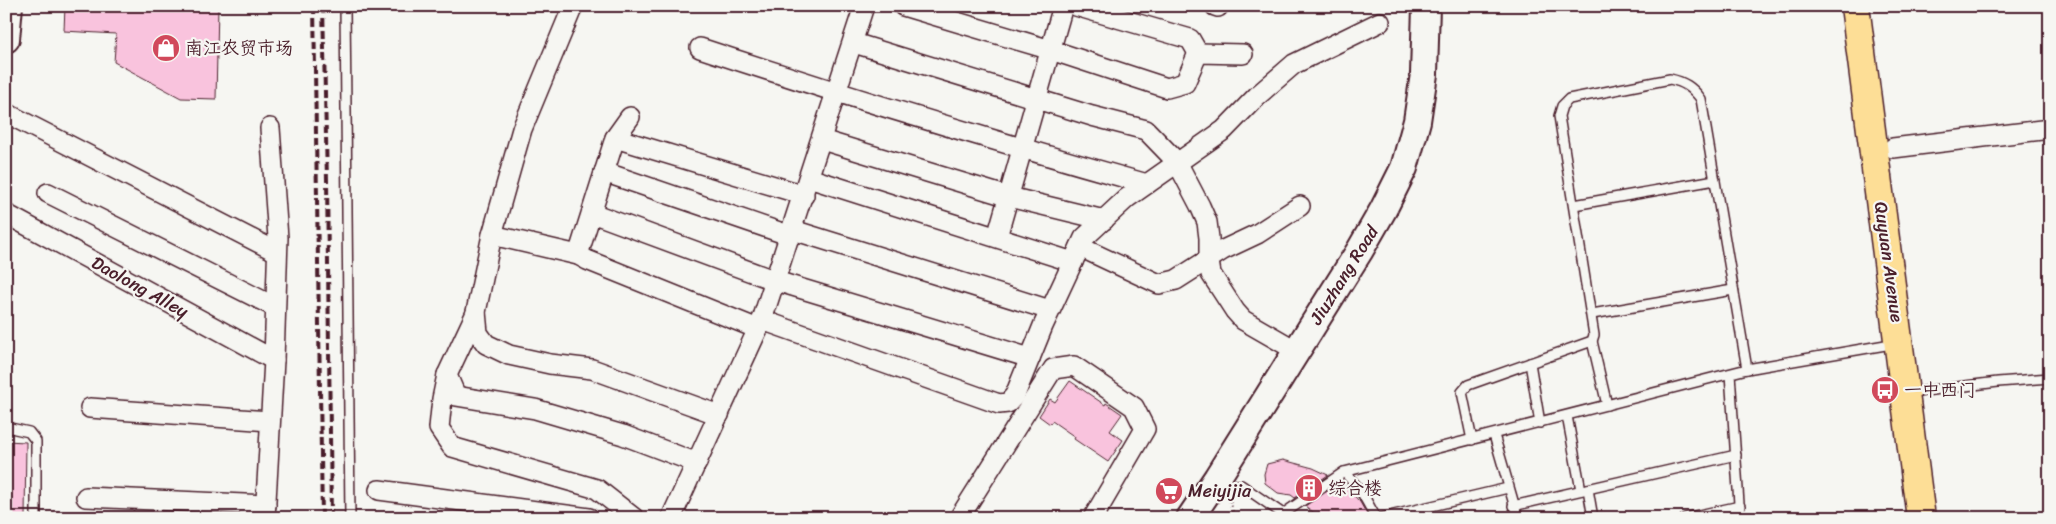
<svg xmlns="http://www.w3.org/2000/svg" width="2056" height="524" font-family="Sriracha,'LXGW WenKai TC',sans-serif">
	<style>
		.building { fill: #f9c3dd; stroke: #4a1f2b }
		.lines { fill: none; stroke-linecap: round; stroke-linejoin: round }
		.lane-casing { stroke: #4a1f2b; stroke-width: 12 }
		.street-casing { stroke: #4a1f2b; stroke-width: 22 }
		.secondary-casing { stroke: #4a1f2b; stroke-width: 30 }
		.primary-casing { stroke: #4a1f2b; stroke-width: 31 }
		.path { stroke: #4a1f2b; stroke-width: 3; stroke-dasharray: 1 4; stroke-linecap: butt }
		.lane { stroke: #f6f6f2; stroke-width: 9 }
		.street { stroke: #f6f6f2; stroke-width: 19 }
		.secondary { stroke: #f6f6f2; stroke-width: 26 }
		.primary { stroke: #fdde96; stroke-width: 28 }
		.rail { stroke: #4a1f2b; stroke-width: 4; stroke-dasharray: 8 4; stroke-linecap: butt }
		.labels { text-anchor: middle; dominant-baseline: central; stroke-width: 4.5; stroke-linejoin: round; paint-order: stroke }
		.poi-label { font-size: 18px; fill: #4a1f2b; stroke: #f6f6f2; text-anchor: start }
		.street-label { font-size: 18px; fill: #4a1f2b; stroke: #f6f6f2 }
	</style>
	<rect width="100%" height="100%" fill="#f6f6f2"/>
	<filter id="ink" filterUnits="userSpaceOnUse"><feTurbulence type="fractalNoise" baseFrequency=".02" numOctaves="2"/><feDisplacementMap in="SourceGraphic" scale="10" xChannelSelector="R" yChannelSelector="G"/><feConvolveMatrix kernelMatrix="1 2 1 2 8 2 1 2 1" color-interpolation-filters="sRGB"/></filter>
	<g filter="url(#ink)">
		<!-- building -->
		<g class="building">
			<polygon points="65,6 218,6 216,99 181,98 114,62 116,34 64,31"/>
			<polygon points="1070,381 1105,405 1106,403 1122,414 1110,431 1123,440 1108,462 1074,439 1075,437 1052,421 1050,424 1039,416 1050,399 1055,402"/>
			<polygon points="6,441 26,442 25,518 6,518"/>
			<polygon points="1283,460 1313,468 1328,475 1295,498 1291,495 1278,493 1265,483 1264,474 1267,464"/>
			<polygon points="1341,482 1360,502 1369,518 1321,518 1305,506"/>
		</g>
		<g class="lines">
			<defs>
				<g id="lane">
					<polyline points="345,6 350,518"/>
					<polyline points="1574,205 1715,180"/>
					<polyline points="1592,314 1733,290"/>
					<polyline points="1592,341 1607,405"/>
					<polyline points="1530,363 1540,423"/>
					<polyline points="1730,374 1740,518"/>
					<polyline points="1908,393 1998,382 2050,378"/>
					<polyline points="1567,416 1581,490"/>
					<polyline points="6,427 29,432 36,441 36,518"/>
					<polyline points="1494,435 1518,518"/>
					<path d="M1472,440L1462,392L1468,385L1592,341L1594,335L1559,116L1562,106L1569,99L1670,79C1684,82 1692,87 1701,99L1747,369"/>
					<polyline points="1344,472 1361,491 1376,518"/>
					<polyline points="1227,485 1241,485 1283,514 1344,472 1747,369 1897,343"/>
					<polyline points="1588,489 1593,518"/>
					<polyline points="1513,506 1736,455"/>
					<polyline points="1381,518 1508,488"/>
					<polyline points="1685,518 1740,506"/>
				</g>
				<g id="street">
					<polyline points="573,6 522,129 492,235 476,312 478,333 486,344 509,355 550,364 592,369 719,415"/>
					<polyline points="903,6 1051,50 1167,88 1185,83 1198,53 1243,54"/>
					<polyline points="1076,6 1190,39 1198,53"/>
					<polyline points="1215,6 1218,7"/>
					<polyline points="854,43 1092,116 1146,130 1177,162 1200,206 1207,222 1209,238 1209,261 1211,274 1235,311 1243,320 1297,351"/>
					<path d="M700,48C848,97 997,142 1147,184"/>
					<polyline points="6,113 277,252"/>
					<polyline points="615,138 804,195"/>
					<polyline points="822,140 1009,197 1104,220"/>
					<polyline points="1893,148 2050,129"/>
					<polyline points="604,172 791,236"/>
					<polyline points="809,178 1073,262"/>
					<polyline points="48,193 275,307"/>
					<polyline points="592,213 776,281 1030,358"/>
					<polyline points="6,214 274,360"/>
					<polyline points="793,230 1050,310"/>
					<polyline points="492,235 578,255 587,260 758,329"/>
					<polyline points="997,237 1063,6"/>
					<polyline points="1080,247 1159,284 1176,280 1223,250 1257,234 1300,206"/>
					<polyline points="578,255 615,138 630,117"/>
					<polyline points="476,313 447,375 456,396 535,409 623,435 697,463"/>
					<polyline points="762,320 999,404 1008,403 1015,395 1043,326 1084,238 1127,198 1224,130 1257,96 1294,64 1380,22"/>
					<polyline points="447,375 442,399 439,428 452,447 597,489 634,518"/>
					<polyline points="90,408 270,421"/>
					<polyline points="379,490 589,518"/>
					<polyline points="86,497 266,505"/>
					<polyline points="265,518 274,360 278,238 270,128"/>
					<polyline points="671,518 762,320 864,6"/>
					<polyline points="959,518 1053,369 1074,366 1134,407 1145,429 1093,518"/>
				</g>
				<g id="secondary">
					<polyline points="6,39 9,6"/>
					<polyline points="1190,518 1217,478 1360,250 1383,210 1404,168 1417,121 1424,74 1426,6"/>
				</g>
				<polyline id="primary" points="1855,6 1921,518"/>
			</defs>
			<!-- lane casing -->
			<use href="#lane" class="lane-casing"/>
			<!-- street casing -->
			<use href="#street" class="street-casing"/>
			<!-- secondary casing -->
			<use href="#secondary" class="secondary-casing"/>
			<!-- primary casing -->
			<use href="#primary" class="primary-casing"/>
			<!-- path -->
			<polyline class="path" points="1229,496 1234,518"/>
			<!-- lane -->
			<use href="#lane" class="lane"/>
			<!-- street -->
			<use href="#street" class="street"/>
			<!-- secondary -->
			<use href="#secondary" class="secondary"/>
			<!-- primary -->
			<use href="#primary" class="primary"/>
			<!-- rail -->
			<g class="rail">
				<polyline points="314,6 322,518"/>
				<polyline points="323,6 327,180 331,518"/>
			</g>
		</g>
	</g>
	<!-- icons -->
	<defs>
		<symbol id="shop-disc" viewBox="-11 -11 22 22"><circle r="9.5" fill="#d1495b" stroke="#f6f6f2"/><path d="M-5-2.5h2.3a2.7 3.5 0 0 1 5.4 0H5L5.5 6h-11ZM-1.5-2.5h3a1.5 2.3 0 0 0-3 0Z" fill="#fff"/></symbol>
		<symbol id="bus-disc" viewBox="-11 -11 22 22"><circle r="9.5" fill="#d1495b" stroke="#f6f6f2"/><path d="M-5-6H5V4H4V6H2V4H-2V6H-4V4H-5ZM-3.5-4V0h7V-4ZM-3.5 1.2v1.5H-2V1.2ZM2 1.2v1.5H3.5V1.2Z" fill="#fff"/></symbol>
		<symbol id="building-disc" viewBox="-11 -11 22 22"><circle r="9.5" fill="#d1495b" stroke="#f6f6f2"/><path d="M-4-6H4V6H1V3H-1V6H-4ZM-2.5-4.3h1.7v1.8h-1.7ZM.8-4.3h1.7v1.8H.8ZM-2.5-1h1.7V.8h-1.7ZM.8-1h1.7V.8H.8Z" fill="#fff"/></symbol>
		<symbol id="supermarket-disc" viewBox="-11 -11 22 22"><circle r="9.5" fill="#d1495b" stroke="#f6f6f2"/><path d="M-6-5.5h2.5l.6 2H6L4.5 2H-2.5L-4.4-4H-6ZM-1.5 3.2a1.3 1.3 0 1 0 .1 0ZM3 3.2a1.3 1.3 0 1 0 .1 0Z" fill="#fff"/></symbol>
	</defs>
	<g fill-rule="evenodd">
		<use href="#shop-disc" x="150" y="32" width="32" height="32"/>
		<use href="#bus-disc" x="1869" y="374" width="32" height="32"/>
		<use href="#building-disc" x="1293" y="472" width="32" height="32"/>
		<use href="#supermarket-disc" x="1153" y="475" width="32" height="32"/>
	</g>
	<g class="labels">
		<!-- poi labels -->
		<g class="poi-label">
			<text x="185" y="48">南江农贸市场</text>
			<text x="1904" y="390">一中西门</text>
			<text x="1328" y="488">综合楼</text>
			<text x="1188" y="491">Meiyijia</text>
		</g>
		<!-- street labels -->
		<g class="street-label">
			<text transform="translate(1889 262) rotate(82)">Quyuan Avenue</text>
			<text transform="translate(1344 275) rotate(-58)">Jiuzhang Road</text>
			<text transform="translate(140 287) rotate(29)">Daolong Alley</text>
		</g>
	</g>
	<!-- margin -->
	<rect width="2056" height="524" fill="none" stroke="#f6f6f2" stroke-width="25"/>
	<rect x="12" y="12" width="2031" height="499" fill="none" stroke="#4a1f2b" stroke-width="2" filter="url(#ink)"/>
</svg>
